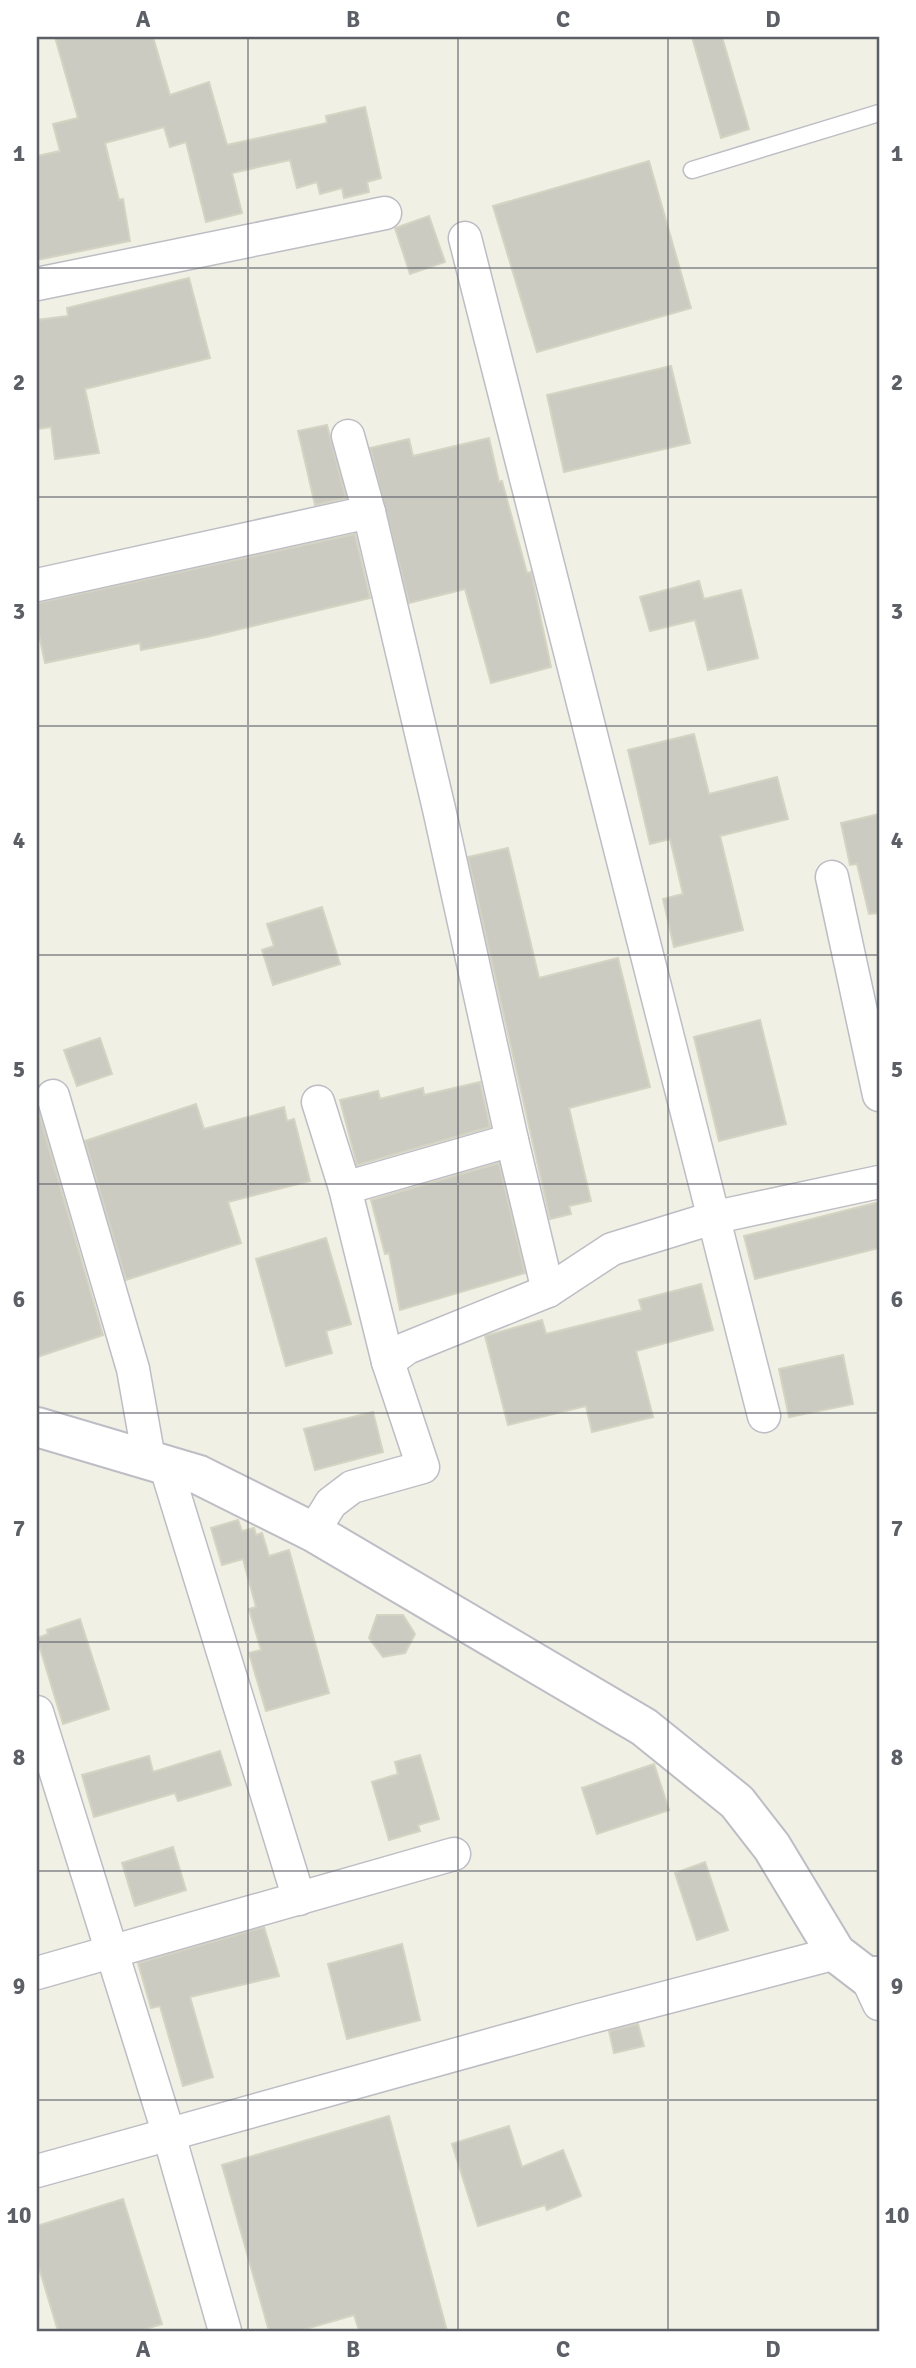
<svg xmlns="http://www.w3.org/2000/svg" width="916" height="2368" font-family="Signika,sans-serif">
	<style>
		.building { fill: #cbcbc2; stroke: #d5d4c3; stroke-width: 2 }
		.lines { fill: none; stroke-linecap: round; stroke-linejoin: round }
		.service-casing { stroke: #bdbdc5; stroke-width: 19 }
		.minor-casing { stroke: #bdbdc5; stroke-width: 35 }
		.tertiary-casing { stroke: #bdbdc5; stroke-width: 42 }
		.service { stroke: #fff; stroke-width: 16 }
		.minor { stroke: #fff; stroke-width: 32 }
		.tertiary { stroke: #fff; stroke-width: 38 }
		.grid { fill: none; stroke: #5d5f67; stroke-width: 2; stroke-opacity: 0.55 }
		.neatline { fill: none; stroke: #5d5f67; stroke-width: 2.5 }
		.grid-label { font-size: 23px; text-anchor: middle; font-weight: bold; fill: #5d5f67 }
	</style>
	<rect width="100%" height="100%" fill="#f0f0e5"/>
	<!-- building -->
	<g class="building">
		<polygon points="55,37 153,37 170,95 209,82 227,145 327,123 326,116 365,107 381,178 367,182 369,192 344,198 342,188 320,194 317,182 297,188 290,160 232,173 242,213 206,222 186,142 170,147 164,127 105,143 119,200 123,199 130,241 37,260 37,156 60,151 53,124 78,118"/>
		<polygon points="692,37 722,37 749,129 721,138"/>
		<polygon points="649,161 691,308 537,352 493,206"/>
		<polygon points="429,216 445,262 410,274 395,228"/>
		<polygon points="189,278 210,358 85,389 99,453 55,459 51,427 37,429 37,320 68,316 67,308"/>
		<polygon points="671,366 690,443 564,472 547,395"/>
		<polygon points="327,425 346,498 315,505 298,431"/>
		<polygon points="489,438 499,482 502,481 527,573 531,572 551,667 491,683 465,589 409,603 370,448 409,439 413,456"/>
		<polygon points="355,534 370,598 207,637 141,650 140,643 45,663 37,625 37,603"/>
		<polygon points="699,581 704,599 741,590 758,658 708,670 695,620 650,631 640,597"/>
		<polygon points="694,734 709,794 777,777 788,819 720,836 743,930 674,947 663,899 683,894 670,839 650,844 628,750"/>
		<polygon points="879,814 879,913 869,914 857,864 850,865 841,823"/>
		<polygon points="508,848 539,978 618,958 650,1087 569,1108 591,1201 569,1206 571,1214 550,1219 468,857"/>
		<polygon points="322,907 340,964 273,985 262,950 274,946 267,924"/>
		<polygon points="760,1020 786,1124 719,1141 694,1037"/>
		<polygon points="100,1038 112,1074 77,1086 64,1050"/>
		<polygon points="480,1082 490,1127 357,1165 340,1100 378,1091 380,1099 423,1088 424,1095"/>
		<polygon points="196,1104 204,1129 284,1107 287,1121 294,1119 310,1181 228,1202 241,1243 126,1280 85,1141"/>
		<polygon points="37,1106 103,1335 37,1357"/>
		<polygon points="499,1163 525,1273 400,1310 389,1253 385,1254 371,1200"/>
		<polygon points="879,1202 879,1248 755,1279 744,1236"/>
		<polygon points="326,1238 351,1324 326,1331 332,1353 286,1366 256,1259"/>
		<polygon points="701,1284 713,1330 636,1351 653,1417 592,1432 586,1406 508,1425 485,1336 542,1320 546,1334 642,1310 639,1300"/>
		<polygon points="843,1355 853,1404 789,1417 779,1369"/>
		<polygon points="373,1412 383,1452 315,1470 304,1429"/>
		<polygon points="238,1520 242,1531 254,1528 256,1535 262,1533 269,1556 289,1550 329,1693 266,1711 249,1653 261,1650 249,1609 256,1607 243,1559 222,1565 211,1528"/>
		<polygon points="377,1615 403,1615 415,1634 405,1653 383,1657 369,1638"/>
		<polygon points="80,1619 109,1709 63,1724 37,1638 48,1634 47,1630"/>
		<polygon points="220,1751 231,1785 178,1801 175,1793 94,1817 82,1775 149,1756 153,1772"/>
		<polygon points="420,1755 439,1819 418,1825 420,1831 389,1840 372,1782 398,1774 395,1762"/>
		<polygon points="654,1764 669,1810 597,1834 582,1788"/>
		<polygon points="173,1847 186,1890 135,1906 122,1863"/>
		<polygon points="705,1862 728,1930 697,1940 675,1873"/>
		<polygon points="264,1927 279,1976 190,1997 213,2077 183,2086 160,2006 151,2008 138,1963"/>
		<polygon points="402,1944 420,2020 347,2039 328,1964"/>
		<polygon points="638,2024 644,2046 614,2053 609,2031"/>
		<polygon points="389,2116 447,2331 359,2331 354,2315 299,2331 269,2331 222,2165"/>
		<polygon points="509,2126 522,2167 563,2150 581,2196 547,2210 545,2205 478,2226 452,2144"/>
		<polygon points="123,2199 162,2324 139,2331 58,2331 37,2261 37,2226"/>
	</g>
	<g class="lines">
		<defs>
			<polyline id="service" points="692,170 879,113"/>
			<g id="minor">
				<polyline points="465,238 764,1416"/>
				<polyline points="37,284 385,213"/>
				<polyline points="37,585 369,512 348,436"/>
				<polyline points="832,877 879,1095"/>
				<polyline points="53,1096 133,1369 149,1459"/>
				<polyline points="318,1102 345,1188 388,1362"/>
				<polyline points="512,1140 548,1291"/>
				<polyline points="345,1188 512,1140 439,809 369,512"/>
				<polyline points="165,1464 299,1899"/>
				<polyline points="313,1532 331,1503 352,1487 423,1467 388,1362 407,1348 548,1291 612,1249 716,1217 879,1182"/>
				<polyline points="37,1712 169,2135 225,2331"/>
				<polyline points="37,1973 454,1854"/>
				<polyline points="866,1976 879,2004"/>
				<polyline points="37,2171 580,2020 836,1953"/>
			</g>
			<polyline id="tertiary" points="37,1427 199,1475 313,1532 644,1727 737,1802 772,1847 836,1953 866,1976 879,1976"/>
		</defs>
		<!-- service casing -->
		<use href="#service" class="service-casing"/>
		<!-- minor casing -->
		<use href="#minor" class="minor-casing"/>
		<!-- tertiary casing -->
		<use href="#tertiary" class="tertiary-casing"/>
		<!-- service -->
		<use href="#service" class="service"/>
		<!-- minor -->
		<use href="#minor" class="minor"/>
		<!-- tertiary -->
		<use href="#tertiary" class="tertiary"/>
	</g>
	<!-- grid -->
	<path class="grid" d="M248,37V2331M458,37V2331M668,37V2331M37,268H879M37,497H879M37,726H879M37,955H879M37,1184H879M37,1413H879M37,1642H879M37,1871H879M37,2100H879"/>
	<!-- border -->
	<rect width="916" height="2368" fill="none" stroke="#ffffff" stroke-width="77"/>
	<rect x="38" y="38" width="840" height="2292" class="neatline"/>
	<g class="grid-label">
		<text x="143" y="27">A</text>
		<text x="353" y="27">B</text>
		<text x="563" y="27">C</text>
		<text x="773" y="27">D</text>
		<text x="19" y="161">1</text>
		<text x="897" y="161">1</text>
		<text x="19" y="390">2</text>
		<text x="897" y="390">2</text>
		<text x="19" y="619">3</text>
		<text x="897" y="619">3</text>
		<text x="19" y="848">4</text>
		<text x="897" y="848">4</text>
		<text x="19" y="1077">5</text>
		<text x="897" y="1077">5</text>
		<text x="19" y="1307">6</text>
		<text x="897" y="1307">6</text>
		<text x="19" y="1536">7</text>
		<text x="897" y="1536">7</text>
		<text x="19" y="1765">8</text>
		<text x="897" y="1765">8</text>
		<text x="19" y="1994">9</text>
		<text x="897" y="1994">9</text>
		<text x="19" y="2223">10</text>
		<text x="897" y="2223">10</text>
		<text x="143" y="2357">A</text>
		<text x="353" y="2357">B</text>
		<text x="563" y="2357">C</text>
		<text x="773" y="2357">D</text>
	</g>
</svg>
